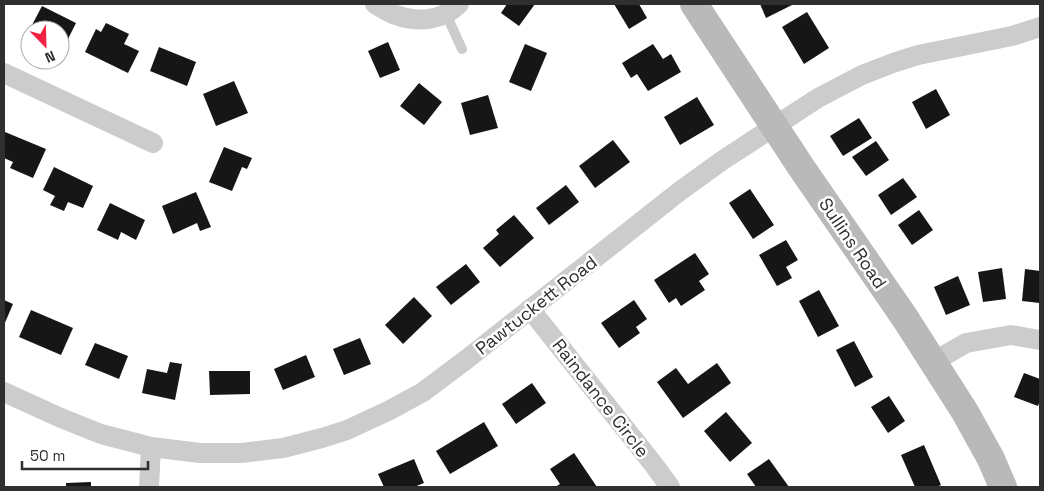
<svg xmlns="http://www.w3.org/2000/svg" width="1044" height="491" font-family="'Space Grotesk',sans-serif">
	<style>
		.building { fill: #161616 }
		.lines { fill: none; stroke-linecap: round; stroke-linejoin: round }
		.lane { stroke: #ccc; stroke-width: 10 }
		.street { stroke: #ccc; stroke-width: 20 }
		.secondary { stroke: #b9b9b9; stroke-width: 28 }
		.labels { text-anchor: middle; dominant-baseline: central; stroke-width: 5; stroke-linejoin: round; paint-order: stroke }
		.street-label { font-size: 18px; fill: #2f2f2f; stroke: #fff }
	</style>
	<rect width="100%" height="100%" fill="#fff"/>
	<!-- building -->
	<g class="building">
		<polygon points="507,4 535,4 519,26 501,13"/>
		<polygon points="614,4 639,4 647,18 629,29"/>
		<polygon points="760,4 794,4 766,18"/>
		<polygon points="42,6 76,23 65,45 60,42 60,30 36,30 31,27"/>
		<polygon points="807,12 829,48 804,64 782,27"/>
		<polygon points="106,23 129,34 124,44 139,51 128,73 85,52 96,29 101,32"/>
		<polygon points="388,42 400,70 380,78 368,51"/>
		<polygon points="525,44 547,53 531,91 509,82"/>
		<polygon points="653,44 663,59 671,54 681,72 648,91 637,74 631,78 622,63"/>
		<polygon points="159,47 196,62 187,86 150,71"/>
		<polygon points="234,81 248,113 216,126 203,94"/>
		<polygon points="419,83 442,102 424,125 400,106"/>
		<polygon points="936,89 950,115 926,129 912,102"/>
		<polygon points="488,95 498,128 470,135 461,103"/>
		<polygon points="697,97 714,125 680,145 664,117"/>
		<polygon points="859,118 872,138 843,156 830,136"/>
		<polygon points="5,132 46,149 33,178 10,168 13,162 4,158 4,135"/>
		<polygon points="613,140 630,162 595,188 579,166"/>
		<polygon points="876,141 889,160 866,176 852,157"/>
		<polygon points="224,147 252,158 247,169 242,167 232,191 209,182"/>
		<polygon points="54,167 93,186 83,208 68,202 64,211 50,205 55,196 43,190"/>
		<polygon points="903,178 917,197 891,215 878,195"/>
		<polygon points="566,185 579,202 549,225 536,208"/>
		<polygon points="750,189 774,225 753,239 729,203"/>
		<polygon points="196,192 211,227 200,231 197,223 173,234 162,206"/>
		<polygon points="110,203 145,220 136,240 121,232 118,240 97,230"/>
		<polygon points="919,210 933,230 912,245 898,225"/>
		<polygon points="514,215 534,238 500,267 483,248 499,234 496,230"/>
		<polygon points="786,240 798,260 786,267 792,278 777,286 759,255"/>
		<polygon points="695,253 709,274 699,281 705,290 681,306 676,298 669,303 654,280"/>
		<polygon points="466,264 480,282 451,305 436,287"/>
		<polygon points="1002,268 1006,299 983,302 978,272"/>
		<polygon points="1025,269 1040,271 1040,303 1022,301"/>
		<polygon points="958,276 970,305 946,315 934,287"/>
		<polygon points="819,290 839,326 818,337 799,301"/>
		<polygon points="414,297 432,316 403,344 385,325"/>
		<polygon points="4,300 13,304 4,325"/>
		<polygon points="634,300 647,319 636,327 640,333 619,348 601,323"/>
		<polygon points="31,310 73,328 61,355 19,337"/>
		<polygon points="360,338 371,364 344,375 333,349"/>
		<polygon points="854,341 873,377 855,387 836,350"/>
		<polygon points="95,343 128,356 119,379 85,365"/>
		<polygon points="306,355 315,377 283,390 274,369"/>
		<polygon points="170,362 182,364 175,400 142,393 147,369 167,373"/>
		<polygon points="717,363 731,383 683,418 657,382 676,368 688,384"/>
		<polygon points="209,371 250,371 250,394 210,395"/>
		<polygon points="1024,373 1040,379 1040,400 1038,406 1014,397"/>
		<polygon points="532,383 546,403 516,424 502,404"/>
		<polygon points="889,396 905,421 888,433 871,407"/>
		<polygon points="726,412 752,443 730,462 704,431"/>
		<polygon points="484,422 498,446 450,474 436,451"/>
		<polygon points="924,445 941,485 936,487 915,487 901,455"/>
		<polygon points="574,453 597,487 555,487 560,484 550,469"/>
		<polygon points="414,459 424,483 414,487 384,487 378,474"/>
		<polygon points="769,459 789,487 756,487 747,474"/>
		<polygon points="91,482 91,487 66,487 66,483"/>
	</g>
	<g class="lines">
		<!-- lane -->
		<polyline class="lane" points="446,14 462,49"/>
		<!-- street -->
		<g class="street">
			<path d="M375,4C382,8 389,13 396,15C418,23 442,21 459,4"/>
			<polyline points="4,73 153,143"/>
			<polyline points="530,309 654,465 670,487"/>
			<polyline points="933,362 966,343 1011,335 1040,340"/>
			<polyline points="4,392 61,418 101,434 151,447 200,453 242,453 283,448 322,438 347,430 390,410 423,392 467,359 680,191 723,160 818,98 862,75 893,63 918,55 1012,36 1040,27"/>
			<polyline points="149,487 151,447"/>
		</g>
		<!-- secondary -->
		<polyline class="secondary" points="694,4 801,167 905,318 965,412 991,459 1003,487"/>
	</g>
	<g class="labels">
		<!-- street labels -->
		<g class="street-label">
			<text transform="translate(853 243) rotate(56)">Sullins Road</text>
			<text transform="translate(536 305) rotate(-38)">Pawtuckett Road</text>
			<text transform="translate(601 398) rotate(52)">Raindance Circle</text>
		</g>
	</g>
	<!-- border -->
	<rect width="1044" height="491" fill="none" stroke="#2f2f2f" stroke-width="10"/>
	<!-- north arrow -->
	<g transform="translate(45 45) rotate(157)"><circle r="24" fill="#ffffff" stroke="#acacac"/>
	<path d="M0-4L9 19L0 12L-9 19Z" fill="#f42341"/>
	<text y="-8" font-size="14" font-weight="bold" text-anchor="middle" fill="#2f2f2f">N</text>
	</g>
	<!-- scale -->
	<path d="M22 461v8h126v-8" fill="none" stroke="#2f2f2f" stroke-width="2.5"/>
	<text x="30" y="461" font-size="15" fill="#2f2f2f" stroke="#ffffff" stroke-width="4" paint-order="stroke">50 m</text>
</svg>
